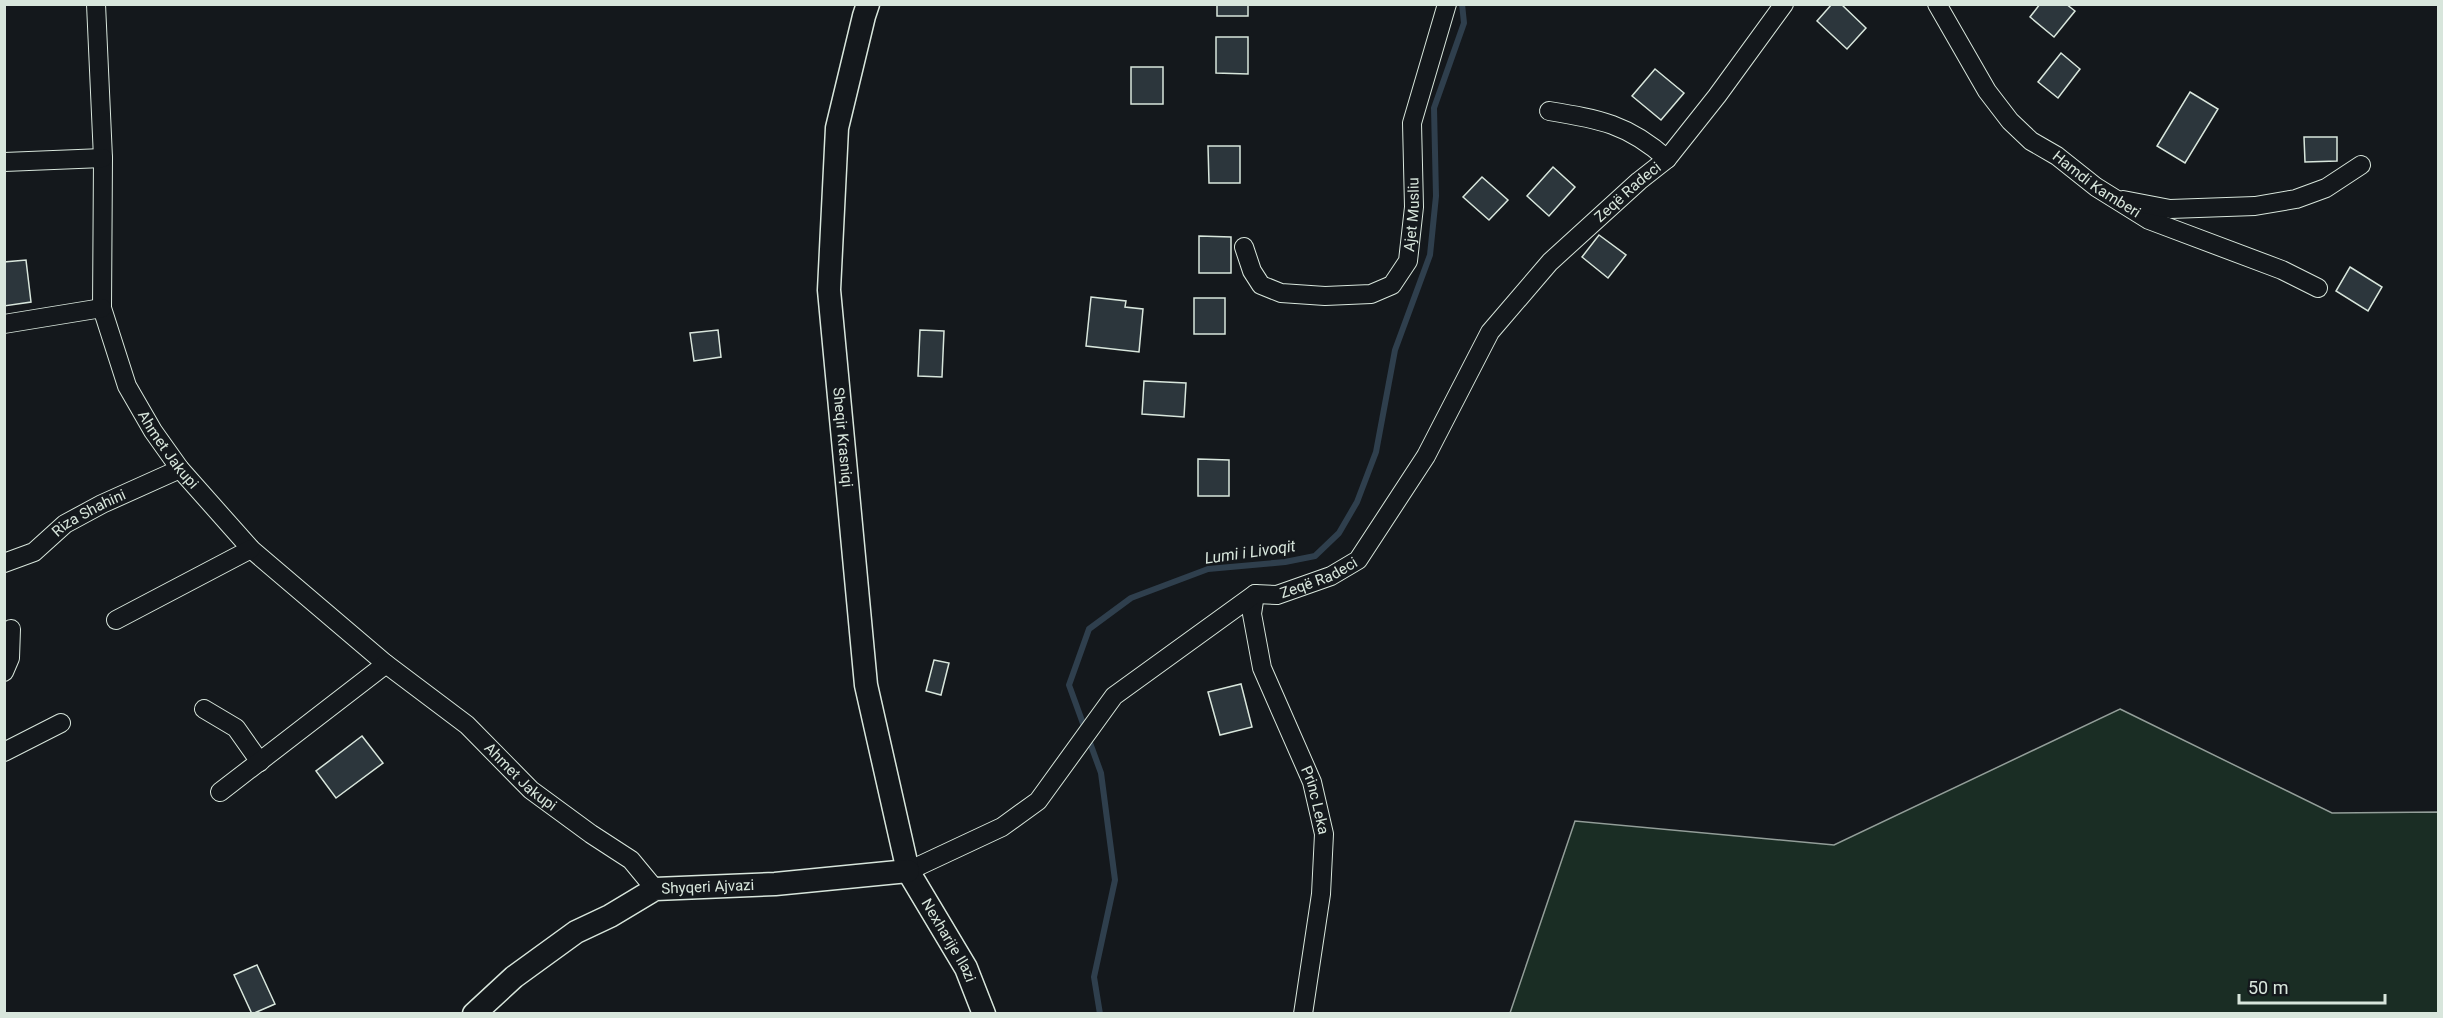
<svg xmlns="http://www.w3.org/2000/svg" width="2443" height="1018" font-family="Roboto,sans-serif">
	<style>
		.green { fill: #1a2d24; stroke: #939e99; stroke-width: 1.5 }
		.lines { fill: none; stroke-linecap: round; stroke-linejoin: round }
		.stream { stroke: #2f3f4d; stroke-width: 6 }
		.building { fill: #2c363c; stroke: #d8e6dc; stroke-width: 1.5 }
		.minor-casing { stroke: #d8e6dc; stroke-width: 20 }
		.tertiary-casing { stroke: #d8e6dc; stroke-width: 25 }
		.minor { stroke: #14181c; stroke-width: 18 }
		.tertiary { stroke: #14181c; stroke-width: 22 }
		.labels { text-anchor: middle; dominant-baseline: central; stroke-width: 4.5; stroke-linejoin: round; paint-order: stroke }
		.street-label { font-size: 15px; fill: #d8e6dc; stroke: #14181c }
		.water-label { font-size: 16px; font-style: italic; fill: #d8e6dc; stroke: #14181c }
	</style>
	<rect width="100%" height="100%" fill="#14181c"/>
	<!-- green -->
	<polygon class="green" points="2120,709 2332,813 2438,812 2438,1013 1510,1013 1575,821 1834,845"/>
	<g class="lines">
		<!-- stream -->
		<polyline class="stream" points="1100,1014 1094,977 1115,880 1101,773 1069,685 1089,629 1131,598 1208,569 1285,562 1315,556 1339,533 1357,502 1376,452 1395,350 1430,255 1436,196 1434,108 1464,23 1462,4"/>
	</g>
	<!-- building -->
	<g class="building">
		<rect x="1217" y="4" width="31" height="12"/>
		<polygon points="1832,4 1841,4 1866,28 1847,49 1817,21"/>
		<polygon points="2040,4 2066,4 2075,11 2054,37 2030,17"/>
		<polygon points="1216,37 1248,37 1248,74 1216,73"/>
		<polygon points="2061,53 2080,69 2058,98 2038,82"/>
		<rect x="1131" y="67" width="32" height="37"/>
		<polygon points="1655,69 1684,93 1661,120 1632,96"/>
		<polygon points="2190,92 2218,109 2185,163 2157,146"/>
		<polygon points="2304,137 2337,137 2337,161 2305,162"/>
		<polygon points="1208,146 1240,146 1240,183 1209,183"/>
		<polygon points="1553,167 1575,187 1549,216 1527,196"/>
		<polygon points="1482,177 1508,200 1489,220 1463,197"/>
		<polygon points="1599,235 1626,255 1608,278 1582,257"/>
		<polygon points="1199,236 1231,237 1231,273 1199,273"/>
		<polygon points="26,260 31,302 4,306 4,262"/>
		<polygon points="2350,267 2382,287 2368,311 2336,291"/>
		<polygon points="1091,297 1126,301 1125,307 1143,309 1139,352 1086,346"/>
		<rect x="1194" y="298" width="31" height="36"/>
		<polygon points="718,330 721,357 694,361 690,333"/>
		<polygon points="920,330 944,331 942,377 918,376"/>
		<polygon points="1144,381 1186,383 1184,417 1142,414"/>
		<polygon points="1198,459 1229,460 1229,496 1198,496"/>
		<polygon points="934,660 949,663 941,695 926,691"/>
		<polygon points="1241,684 1252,727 1220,735 1208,692"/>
		<polygon points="362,736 383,763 336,798 316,771"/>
		<polygon points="257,965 275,1004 252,1014 234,975"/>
	</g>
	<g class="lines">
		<defs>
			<g id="minor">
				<path id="s1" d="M96,4L103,158L102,308L127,386L153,431L180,469L251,549L386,664L467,725L531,790L591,834L631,860L655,889"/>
				<path id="s2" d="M1937,4L1987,91L2010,121L2031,141L2057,156L2096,187L2149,220L2282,270L2318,288"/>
				<path d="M1549,111C1599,119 1628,124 1667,159"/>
				<polyline points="4,162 103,158"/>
				<polyline points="2123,200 2170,209 2255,206 2296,199 2326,188 2361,165"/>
				<path id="s3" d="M1244,247L1252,271L1261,285L1281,293L1325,296L1371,294L1392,285L1408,261L1414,207L1412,123L1447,4"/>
				<polyline points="4,324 102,308"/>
				<path id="s4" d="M4,563L34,552L65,524L102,504L180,469"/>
				<path id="s5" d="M1255,594L1252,614L1262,668L1312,782L1324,834L1321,894L1303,1014"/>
				<polyline points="116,620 251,549"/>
				<polyline points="4,672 10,658 11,629"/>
				<polyline points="204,709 236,728 260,762"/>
				<polyline points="4,752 61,723"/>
				<polyline points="220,792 386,664"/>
				<path id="s6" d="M908,871L1002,827L1038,801L1114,696L1255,594L1277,595L1331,576L1358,560L1426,456L1490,332L1550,262L1639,181L1667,159L1717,96L1784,4"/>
			</g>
			<g id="tertiary">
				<path id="s7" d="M868,4L864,16L837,128L829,290L866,685L908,871L966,968L984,1014"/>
				<path id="s8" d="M474,1014L514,977L576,932L610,916L655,889L775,884L908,871"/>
			</g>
		</defs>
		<!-- minor casing -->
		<use href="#minor" class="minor-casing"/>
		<!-- tertiary casing -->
		<use href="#tertiary" class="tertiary-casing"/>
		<!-- minor -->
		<use href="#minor" class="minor"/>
		<!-- tertiary -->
		<use href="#tertiary" class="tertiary"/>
	</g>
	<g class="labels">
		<!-- street labels -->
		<g class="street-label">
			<text stroke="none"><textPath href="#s2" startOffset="246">Hamdi Kamberi</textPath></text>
			<text stroke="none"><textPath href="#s6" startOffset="1023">Zeqë Radeci</textPath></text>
			<text stroke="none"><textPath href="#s3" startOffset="252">Ajet Musliu</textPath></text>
			<text stroke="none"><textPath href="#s7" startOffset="438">Sheqir Krasniqi</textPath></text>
			<text stroke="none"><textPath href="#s1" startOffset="462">Ahmet Jakupi</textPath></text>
			<text stroke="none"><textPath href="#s4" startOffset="100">Riza Shahini</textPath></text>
			<text stroke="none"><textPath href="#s6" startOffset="519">Zeqë Radeci</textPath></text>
			<text stroke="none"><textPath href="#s1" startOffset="945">Ahmet Jakupi</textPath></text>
			<text stroke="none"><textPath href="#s5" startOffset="218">Princ Leka</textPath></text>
			<text stroke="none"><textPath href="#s8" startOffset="274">Shyqeri Ajvazi</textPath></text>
			<text stroke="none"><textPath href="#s7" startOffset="958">Nexharije Ilazi</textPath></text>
		</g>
		<!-- water labels -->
		<g class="water-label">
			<text transform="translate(1250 552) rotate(-8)">Lumi i Livoqit</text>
		</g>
	</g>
	<!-- border -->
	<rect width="2443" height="1018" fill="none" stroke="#d8e6dc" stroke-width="12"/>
	<!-- scale -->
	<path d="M2239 994v9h146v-9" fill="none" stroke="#d8e6dc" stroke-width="3"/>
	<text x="2248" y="994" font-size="18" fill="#d8e6dc" stroke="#14181c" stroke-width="4.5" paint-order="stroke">50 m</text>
</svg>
